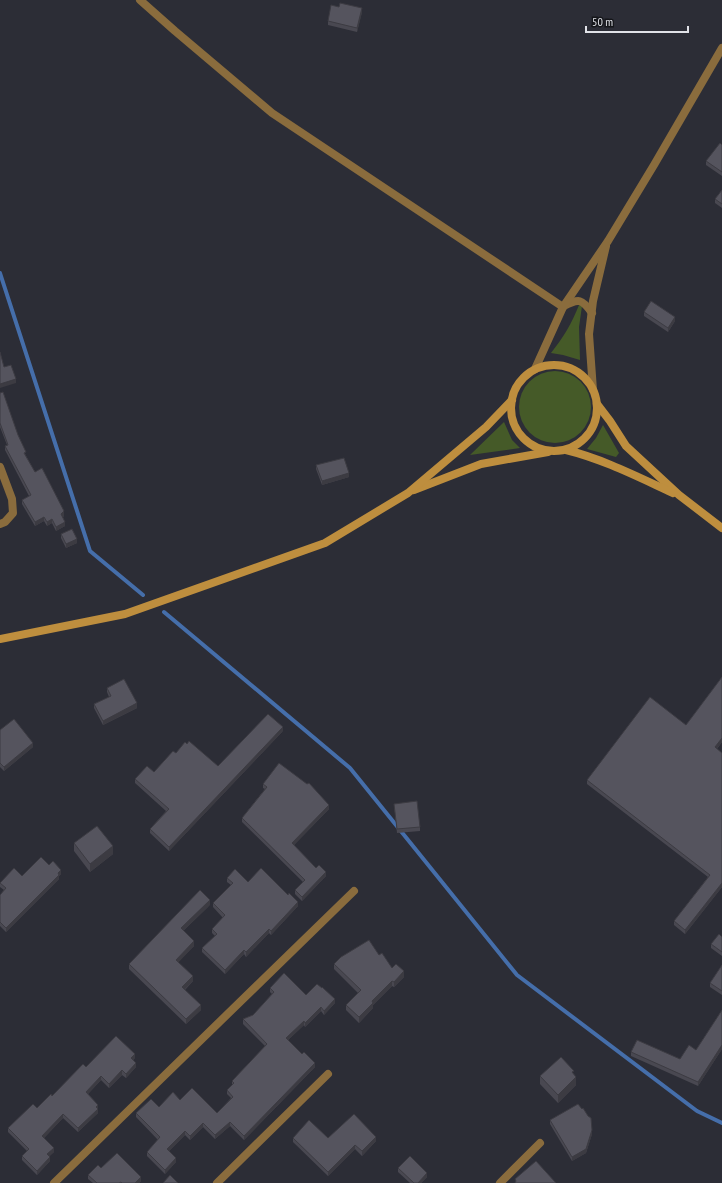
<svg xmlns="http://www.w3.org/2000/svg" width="722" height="1183" font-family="'PT Sans Narrow',sans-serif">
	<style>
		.green { fill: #455a28 }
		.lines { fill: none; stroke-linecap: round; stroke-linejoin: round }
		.stream { stroke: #456eaa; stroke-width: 4 }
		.minor { stroke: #8a6c3d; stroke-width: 8 }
		.tertiary { stroke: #8a6c3d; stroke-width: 8 }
		.secondary { stroke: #be8e3e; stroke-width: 8 }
		.wall { fill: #494851 }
		.shaded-wall { fill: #3c3b42 }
		.building { fill: #55545e; stroke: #3c3b42 }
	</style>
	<rect width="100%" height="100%" fill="#2c2d36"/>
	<!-- green -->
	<g class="green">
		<path d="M579,305L582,306L579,327L580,360L563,355L551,353C563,338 572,323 579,305Z"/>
		<circle cx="555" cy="407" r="36"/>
		<polygon points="504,422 512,440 520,448 470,455"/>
		<polygon points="603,425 619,453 616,457 587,449 596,438"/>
	</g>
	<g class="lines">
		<!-- stream -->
		<g class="stream">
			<polyline points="0,273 90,551 143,595"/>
			<polyline points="164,612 350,768 517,975 697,1111 722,1123"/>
		</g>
		<!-- minor -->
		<g class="minor">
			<polyline points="140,0 175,31 272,113 563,307"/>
			<polyline points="0,467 12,499 13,513 5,522 0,524"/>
			<polyline points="54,1183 354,891"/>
			<polyline points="217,1183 328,1074"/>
			<polyline points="500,1183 540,1143"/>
		</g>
		<!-- tertiary -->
		<g class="tertiary">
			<path d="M564,306C579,298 582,299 592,313"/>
			<polyline points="535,369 563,307 608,241 654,165 722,48"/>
			<polyline points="593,390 589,334 593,301 606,246"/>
		</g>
		<!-- secondary -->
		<g class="secondary">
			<circle cx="554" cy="408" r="43"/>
			<polyline points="597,404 610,421 626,446 679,495 722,528"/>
			<path d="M566,450C603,459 638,477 673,493"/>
			<polyline points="414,490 481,464 548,452"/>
			<polyline points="0,639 125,614 325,543 408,493 486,427 512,400"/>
		</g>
	</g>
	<!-- wall -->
	<g class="wall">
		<polygon points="339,7 362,12 357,32 328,25 328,21"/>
		<polygon points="722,145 722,176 706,165 706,161"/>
		<polygon points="722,190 722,208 715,203 715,199"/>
		<polygon points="644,312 675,321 668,332 644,316"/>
		<polygon points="0,393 26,456 35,472 64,516 63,517 65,526 56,531 52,523 47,526 44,521 35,526 22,504 22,500 29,496 5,450 5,446 7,445 0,427"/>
		<polygon points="316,465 349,477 322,485 316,469"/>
		<polygon points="61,534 77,543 66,548 61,538"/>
		<polygon points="722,677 722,742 717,749 722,753 722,887 685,934 674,925 674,921 708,877 587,784 587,780 686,725"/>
		<polygon points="107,688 137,708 103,725 94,708 94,704 109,697 107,692"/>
		<polygon points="0,730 33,747 4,771 0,767"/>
		<polygon points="283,731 169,851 150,833 150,829 166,811 135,783 135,779 154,772 176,753 218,766"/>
		<polygon points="263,784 329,809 294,845 316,868 326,876 302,901 295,894 295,890 303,882 242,822 242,818 265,789 263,788"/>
		<polygon points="394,804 420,827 420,831 397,833"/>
		<polygon points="74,843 113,854 90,872 74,851"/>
		<polygon points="49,865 61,874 59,876 59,879 6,932 0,926 0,895 4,890 0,887 0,883 22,876"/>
		<polygon points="227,878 248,882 298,906 271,935 269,933 246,957 244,954 225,974 202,952 202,948 215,936 212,933 212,929 223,918 213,907 213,903 231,885 227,882"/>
		<polygon points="210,905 183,931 194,946 178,962 193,981 185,990 201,1010 186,1024 129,969 129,964"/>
		<polygon points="722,937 722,956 711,948 711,944"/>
		<polygon points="379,955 392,968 404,977 394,987 392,986 373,1005 373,1008 359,1023 346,1010 346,1005 358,993 334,969 334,964"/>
		<polygon points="722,965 722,995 710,987 710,983"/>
		<polygon points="270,988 306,995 335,1003 324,1015 321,1011 305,1027 304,1025 288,1040 315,1067 244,1140 230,1126 215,1139 203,1127 190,1140 185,1135 169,1151 176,1162 165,1174 147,1156 147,1152 158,1140 136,1117 136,1113 180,1100 217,1113 231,1098 227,1094 227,1090 232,1085 232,1081 265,1046 243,1024 243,1019 253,1015 272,994 270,992"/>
		<polygon points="722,1010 722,1049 698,1086 631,1056 631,1052 680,1059 696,1050"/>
		<polygon points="135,1058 133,1060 136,1067 126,1078 122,1075 109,1088 101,1080 88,1094 98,1105 98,1113 78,1132 63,1118 44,1138 54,1152 49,1156 50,1161 37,1175 22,1160 22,1156 27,1151 8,1132 8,1128 37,1108 86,1067"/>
		<polygon points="540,1076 576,1085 558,1103 540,1084"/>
		<polygon points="582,1109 588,1116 592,1134 586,1153 572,1161 550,1124 550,1120"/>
		<polygon points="293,1138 328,1138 376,1141 362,1156 355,1149 328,1176 293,1142"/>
		<polygon points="101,1168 141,1181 139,1183 93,1183 88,1179 88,1175"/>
		<polygon points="398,1168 427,1177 421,1183 410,1183 398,1172"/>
	</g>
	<!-- shaded-wall -->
	<g class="shaded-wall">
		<polygon points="362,8 362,12 357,32 357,28"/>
		<polygon points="675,317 675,321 668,332 668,328"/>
		<polygon points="16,379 16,383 0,388 0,384"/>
		<polygon points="349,473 349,477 322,485 322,481"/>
		<polygon points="64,511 64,516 61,518 61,514"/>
		<polygon points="44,517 44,521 35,526 35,522"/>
		<polygon points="52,519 52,523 47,526 47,522"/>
		<polygon points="65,522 65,526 56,531 56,527"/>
		<polygon points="77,539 77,543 66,548 66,544"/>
		<polygon points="137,703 137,708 103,725 103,721"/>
		<polygon points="283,727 283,731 169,851 169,847"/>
		<polygon points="722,738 722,742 715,751 715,747"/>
		<polygon points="33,743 33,747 4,771 4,767"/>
		<polygon points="329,805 329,809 292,847 292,843"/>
		<polygon points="113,846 113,854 90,872 90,864"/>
		<polygon points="61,870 61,874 59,876 59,879 6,932 6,928"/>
		<polygon points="326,872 326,876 302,901 302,897"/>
		<polygon points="722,883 722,887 685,934 685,930"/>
		<polygon points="210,900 210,905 181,933 181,928"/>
		<polygon points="298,902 298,906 271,935 271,931"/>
		<polygon points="269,929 269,933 246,957 246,952"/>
		<polygon points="194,941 194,946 176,965 176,960"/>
		<polygon points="244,950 244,954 225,974 225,970"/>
		<polygon points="404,971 404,977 394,987 394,982"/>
		<polygon points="193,976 193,981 182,992 182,987"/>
		<polygon points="392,981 392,986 373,1005 373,1008 359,1023 359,1017 372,1001"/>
		<polygon points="335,999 335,1003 324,1015 324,1011"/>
		<polygon points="201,1005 201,1010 186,1024 186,1019"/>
		<polygon points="321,1007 321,1011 305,1027 305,1023"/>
		<polygon points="304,1021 304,1025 286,1042 286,1038"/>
		<polygon points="722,1045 722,1049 698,1086 698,1082"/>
		<polygon points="135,1054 135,1058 131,1062 131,1058"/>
		<polygon points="136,1063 136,1067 126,1078 126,1074"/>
		<polygon points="315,1063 315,1067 244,1140 244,1136"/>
		<polygon points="122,1070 122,1075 109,1088 109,1084"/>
		<polygon points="101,1076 101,1080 86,1096 86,1092"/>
		<polygon points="576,1077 576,1085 558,1103 558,1095"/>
		<polygon points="98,1105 98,1113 78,1132 78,1128"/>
		<polygon points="63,1114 63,1118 42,1140 42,1136"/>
		<polygon points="230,1122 230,1126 215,1139 215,1135"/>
		<polygon points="203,1123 203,1127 190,1140 190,1136"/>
		<polygon points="592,1130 592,1134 586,1153 572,1161 572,1157"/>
		<polygon points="185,1131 185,1135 167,1153 167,1149"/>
		<polygon points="376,1137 376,1141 362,1156 362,1151"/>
		<polygon points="355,1145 355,1149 328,1176 328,1172"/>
		<polygon points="54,1148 54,1152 47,1159 47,1154"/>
		<polygon points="50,1157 50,1161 37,1175 37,1171"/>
		<polygon points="176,1158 176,1162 165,1174 165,1170"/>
		<polygon points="427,1173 427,1177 421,1183 418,1183"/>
		<polygon points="141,1177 141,1181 139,1183 135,1183"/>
	</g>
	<!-- building -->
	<g class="building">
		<polygon points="340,3 362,8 357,28 328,21 331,5 339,7"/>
		<polygon points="720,143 722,145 722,172 706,161"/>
		<polygon points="722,190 722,204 715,199"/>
		<polygon points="651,301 675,317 668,328 644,312"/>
		<polygon points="0,352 4,367 11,365 16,379 0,384"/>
		<polygon points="3,392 18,435 26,452 24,453 35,472 42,468 64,511 61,514 65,522 56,527 52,519 47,522 44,517 35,522 22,500 31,495 5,446 8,445 0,423 0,393"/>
		<polygon points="344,458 349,473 322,481 316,465"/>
		<polygon points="72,529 77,539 66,544 61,534"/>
		<polygon points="722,677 722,738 715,747 722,753 722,883 685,930 674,921 710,875 587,780 650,697 686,725"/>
		<polygon points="124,679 137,703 103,721 94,704 111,696 107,688"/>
		<polygon points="268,714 283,727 169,847 150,829 169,809 135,779 147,766 154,772 173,751 176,753 185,742 187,744 189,741 218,766"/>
		<polygon points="14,719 33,743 4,767 0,763 0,730"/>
		<polygon points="279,763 307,784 309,783 329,805 292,843 316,868 319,865 326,872 302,897 295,890 305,880 242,818 267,787 263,784"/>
		<polygon points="417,801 420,827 397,829 394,804"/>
		<polygon points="97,826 113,846 90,864 74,843"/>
		<polygon points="41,857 49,865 53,861 61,870 58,873 59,875 6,928 0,922 0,895 6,888 0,883 14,868 22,876"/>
		<polygon points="261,868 288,895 289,893 298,902 271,931 269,929 246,952 244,950 225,970 202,948 217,934 212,929 225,915 213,903 233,883 227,878 235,869 248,882"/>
		<polygon points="200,890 210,900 181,928 194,941 176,960 193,976 182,987 201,1005 186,1019 129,964"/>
		<polygon points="719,934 722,937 722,952 711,944"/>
		<polygon points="369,940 379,955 382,953 392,968 396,964 404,971 394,982 392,981 372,1001 373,1003 359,1017 346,1005 361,990 334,964 341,957"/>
		<polygon points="722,965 722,991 710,983"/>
		<polygon points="284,973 306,995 317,984 322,988 322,987 335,999 324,1011 321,1007 305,1023 304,1021 286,1038 302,1054 304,1052 315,1063 244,1136 230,1122 215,1135 203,1123 190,1136 185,1131 167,1149 176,1158 165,1170 147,1152 160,1137 136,1113 151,1099 159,1107 173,1092 180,1100 192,1088 217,1113 233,1097 227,1090 234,1083 232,1081 267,1044 243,1019 253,1015 274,992 270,988"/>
		<polygon points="722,1010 722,1045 698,1082 631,1052 637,1040 680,1059 689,1045 696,1050"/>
		<polygon points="116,1036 135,1054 131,1058 136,1063 126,1074 122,1070 109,1084 101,1076 86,1092 98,1105 96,1107 98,1109 78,1128 63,1114 42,1136 54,1148 47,1154 50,1157 37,1171 22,1156 29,1149 8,1128 33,1104 37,1108 51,1094 52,1096 83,1064 86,1067"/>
		<polygon points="561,1057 574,1071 572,1072 576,1077 558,1095 540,1076"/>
		<polygon points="578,1104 582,1109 583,1108 588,1116 591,1118 592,1130 586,1149 572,1157 550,1120"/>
		<polygon points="354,1114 376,1137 362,1151 355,1145 328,1172 293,1138 309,1120 328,1138"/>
		<polygon points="117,1153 141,1177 135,1183 122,1183 121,1182 119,1183 97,1183 88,1175 98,1165 101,1168"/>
		<polygon points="410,1156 427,1173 418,1183 414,1183 398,1168"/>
		<polygon points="536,1161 556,1183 515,1183 516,1181 515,1179"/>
		<polygon points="170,1175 178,1183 163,1183"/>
	</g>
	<!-- scale -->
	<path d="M586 26v6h102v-6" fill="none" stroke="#e1e2e8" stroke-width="2"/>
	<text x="592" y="26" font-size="12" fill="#e1e2e8" stroke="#15161a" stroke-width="3" paint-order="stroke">50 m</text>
</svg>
